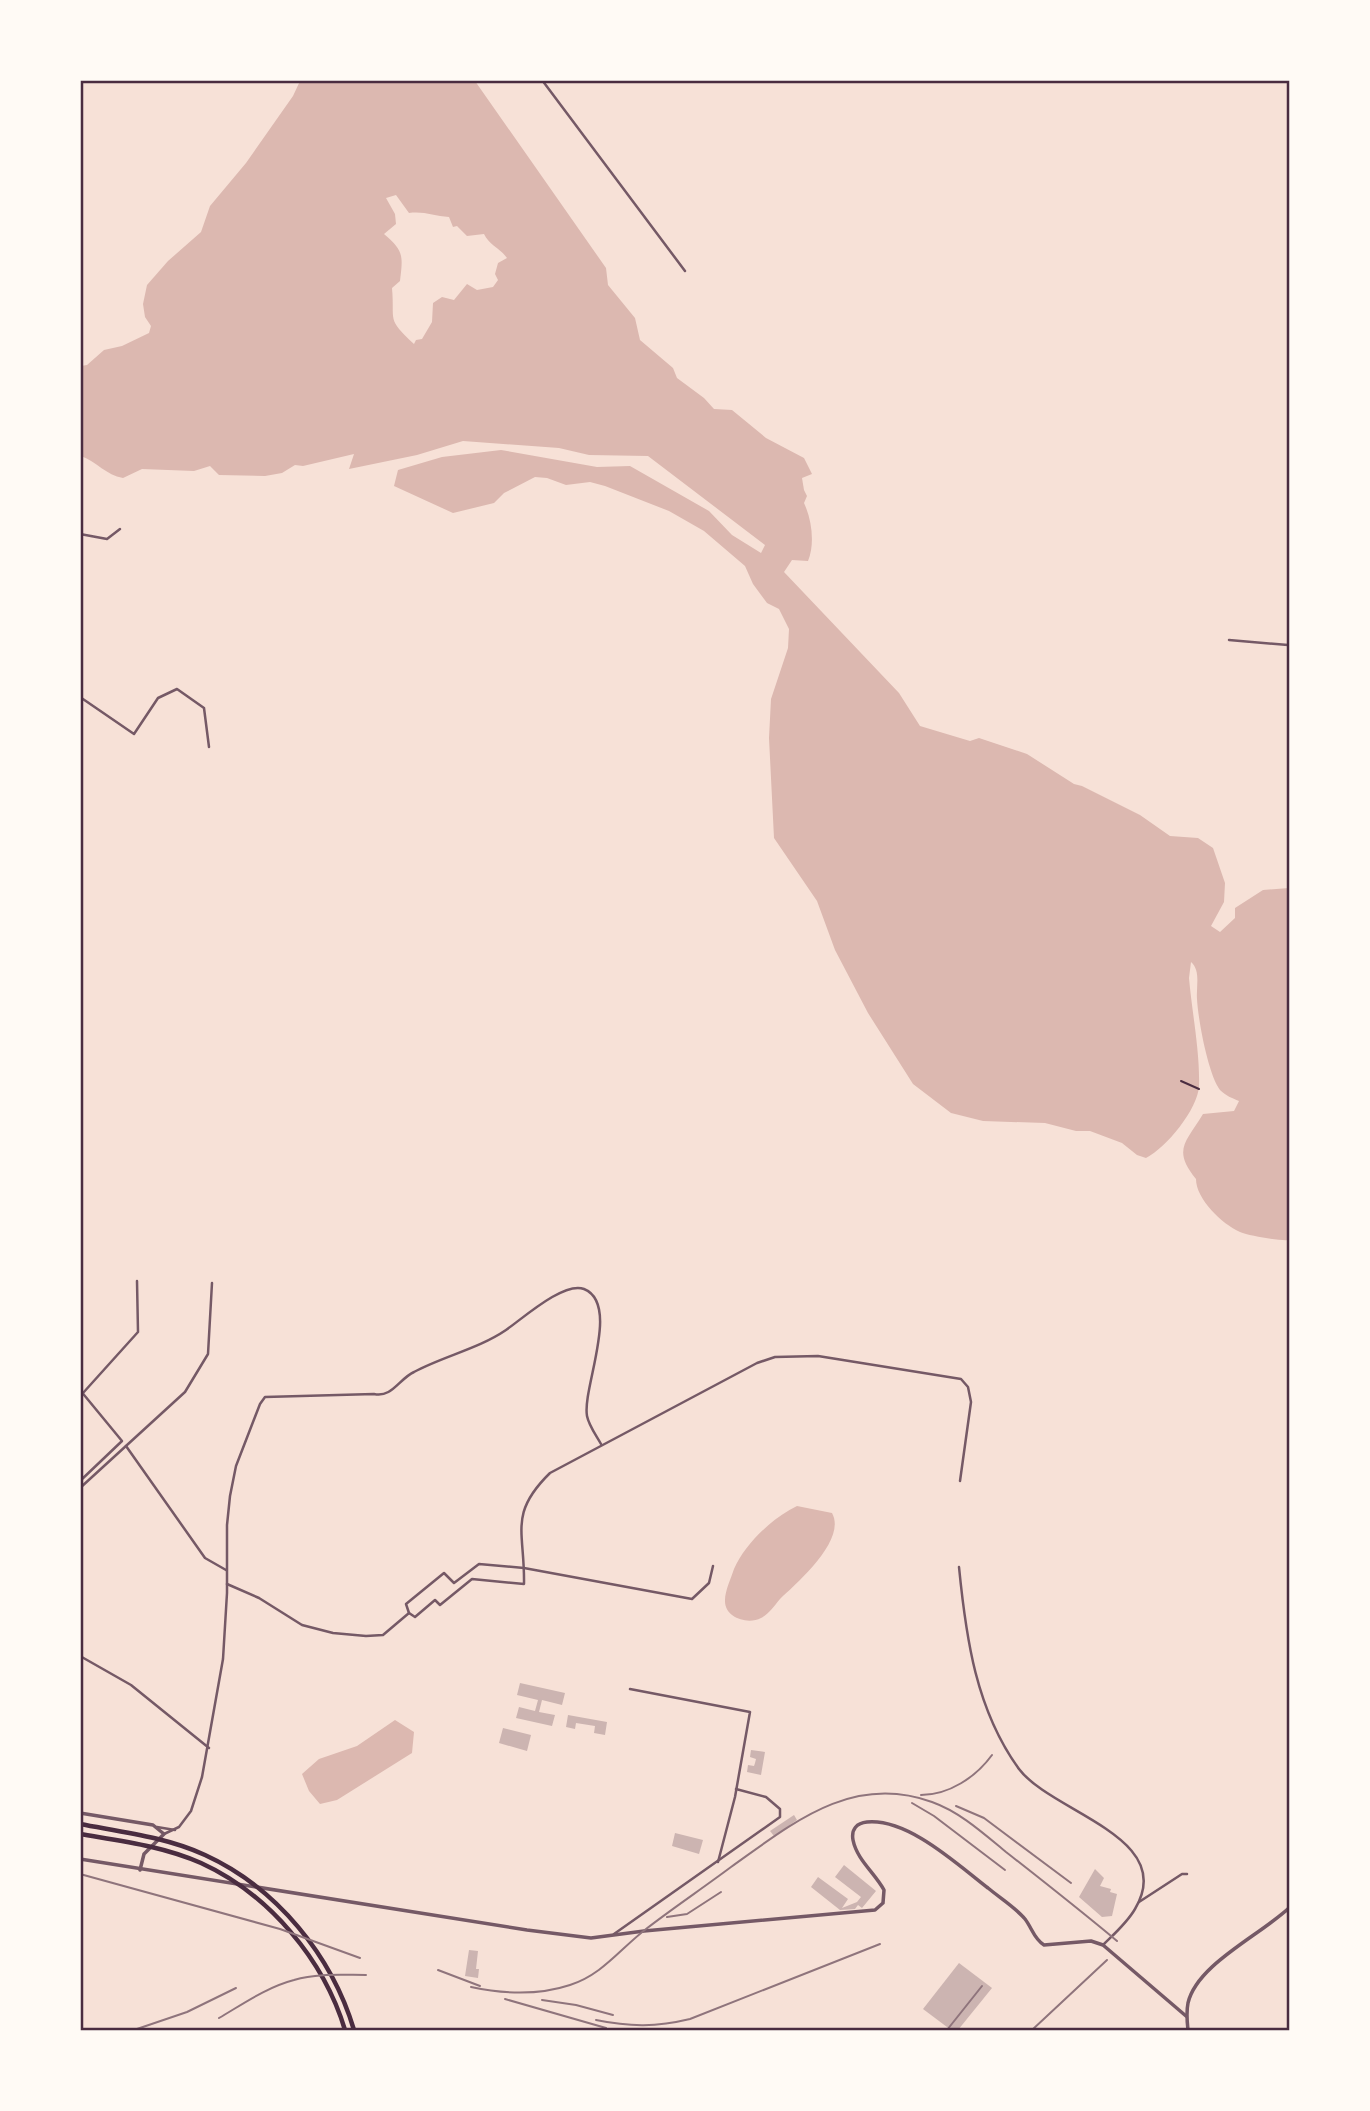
<svg xmlns="http://www.w3.org/2000/svg" width="1370" height="2111" font-family="Helvetica,sans-serif">
	<style>
		.water { fill: #dcb8b0; fill-rule: evenodd }
		.building { fill: #ccb4b1 }
		.lines { fill: none; stroke-linecap: round; stroke-linejoin: round }
		.path { stroke: #4a2c40; stroke-width: 2 }
		.minor { stroke: #755966; stroke-width: 2.5 }
		.tertiary { stroke: #755966; stroke-width: 3.5 }
		.secondary { stroke: #4a2c40; stroke-width: 4.5 }
		.rail { stroke: #8f747c; stroke-width: 2 }
		.neatline { fill: none; stroke: #4a2c40; stroke-width: 2.5 }
	</style>
	<rect width="100%" height="100%" fill="#f7e1d7"/>
	<!-- water -->
	<g class="water">
		<path d="M300,81H475L606,268L608,285L635,318L640,340L673,368L677,378L704,398L714,409L732,410L766,438L804,458L812,474L802,478L804,490L807,496L804,503C812,520 815,544 808,561L792,560L784,572L899,693L920,726L970,741L979,738L1027,754L1074,784L1082,786L1140,815L1170,836L1198,838L1213,848L1225,883L1224,902L1211,926L1220,932L1235,918V908L1263,890L1289,888V1240C1279,1241 1250,1236 1240,1232C1222,1224 1196,1199 1196,1179C1172,1150 1186,1142 1203,1114L1234,1111L1239,1101C1232,1098 1226,1096 1220,1090C1208,1074 1198,1019 1197,999C1196,986 1201,971 1191,962L1189,978C1192,1013 1200,1051 1199,1086C1198,1109 1166,1148 1146,1158L1137,1155L1122,1143L1090,1131H1076L1045,1123L983,1121L951,1113L913,1084L868,1013L835,950L817,901L774,838L769,738L771,699L788,648L789,629L779,609L767,603L753,584L745,566L704,531L669,511L605,486L590,482L566,485L547,478L535,477L504,493L494,503L453,513L394,486L398,470L442,457L501,450L597,467L630,466L709,511L732,535L761,553L765,545L648,456L589,455L559,448L463,441L417,455L349,469L354,454L303,466L295,465L282,473L265,476L219,475L210,466L194,471L142,469L123,478C106,475 97,462 81,456V366L87,365L104,350L122,346L149,333L151,326L145,317L143,304L147,285L168,261L201,232L210,206L246,163L293,96ZM396,195L409,213C424,211 434,216 449,217L453,227L457,226L467,236L484,234C489,245 500,248 507,258L498,263L495,274L498,280L493,287L477,290L467,284L454,300L442,297L433,303L432,322L422,339L416,340L414,344C386,318 395,322 392,288L400,281C403,256 404,251 384,234L396,224L395,214L386,198Z"/>
		<path d="M797,1506L832,1513C847,1540 797,1583 780,1599C774,1606 769,1614 761,1618C748,1625 724,1618 725,1600C725,1591 731,1578 734,1569C745,1544 772,1518 797,1506Z"/>
		<polygon points="395,1720 414,1732 412,1753 337,1800 320,1804 309,1791 302,1774 319,1759 357,1746"/>
	</g>
	<!-- building -->
	<g class="building">
		<polygon points="520,1683 565,1693 562,1705 542,1700 539,1712 555,1715 552,1726 516,1718 519,1707 535,1711 538,1700 517,1695"/>
		<polygon points="568,1715 607,1722 605,1735 594,1733 595,1726 576,1723 575,1729 566,1727"/>
		<polygon points="503,1728 531,1735 527,1751 499,1743"/>
		<polygon points="751,1750 765,1752 761,1775 747,1772 748,1765 754,1766 755,1763 756,1759 750,1757"/>
		<polygon points="794,1815 797,1820 774,1836 770,1831"/>
		<polygon points="675,1833 703,1840 699,1854 672,1846"/>
		<polygon points="844,1865 876,1891 862,1908 858,1905 855,1909 840,1910 811,1887 818,1877 848,1899 842,1908 857,1902 861,1897 835,1877"/>
		<polygon points="1095,1869 1104,1878 1100,1886 1111,1889 1110,1892 1117,1894 1112,1916 1102,1917 1079,1897"/>
		<polygon points="469,1950 478,1951 476,1969 479,1969 478,1978 465,1976"/>
		<polygon points="959,1963 992,1988 958,2030 951,2030 923,2009"/>
	</g>
	<g class="lines">
		<!-- path -->
		<polyline class="path" points="1181,1081 1199,1089"/>
		<!-- minor -->
		<g class="minor">
			<polyline points="542,80 685,271"/>
			<polyline points="80,534 107,539 120,529"/>
			<polyline points="1229,640 1288,645"/>
			<polyline points="80,697 134,734 158,698 177,689 204,708 209,747"/>
			<polyline points="80,1390 122,1441 80,1481"/>
			<polyline points="83,1393 138,1332 137,1281"/>
			<polyline points="126,1446 205,1558 226,1570"/>
			<polyline points="80,1488 185,1392 208,1354 212,1283"/>
			<path d="M959,1567C966,1638 976,1710 1019,1769C1052,1813 1178,1837 1135,1909C1127,1923 1114,1934 1103,1945"/>
			<path d="M227,1584L259,1598L302,1625L333,1633L366,1636L383,1635L409,1613L415,1617L435,1600L440,1605L472,1579L524,1584C525,1532 508,1514 550,1473L757,1363L775,1357L818,1356L961,1379L968,1387L971,1402L960,1481"/>
			<polyline points="409,1613 406,1604 444,1573 454,1583 479,1564 524,1568 692,1599 709,1583 713,1566"/>
			<polyline points="80,1656 131,1685 209,1748"/>
			<polyline points="630,1689 750,1712 735,1797 718,1862"/>
			<polyline points="157,1827 175,1830"/>
			<path d="M164,1834L179,1827L191,1811L202,1777L223,1659L227,1593V1525L230,1496L236,1466L260,1404L265,1397L374,1394C392,1398 399,1379 414,1372C444,1356 478,1349 506,1330C522,1319 564,1281 584,1289C621,1304 582,1388 587,1416C589,1426 596,1435 601,1444"/>
			<polyline points="1139,1902 1182,1874 1187,1874"/>
			<polyline points="614,1934 780,1817 780,1809 766,1797 736,1789"/>
		</g>
		<!-- tertiary -->
		<g class="tertiary">
			<polyline points="80,1813 153,1825 164,1834 144,1854 140,1870"/>
			<path d="M80,1859L527,1930L591,1938L644,1931L875,1910L883,1903L884,1890C875,1873 857,1860 853,1840C851,1829 857,1823 867,1822C908,1818 958,1865 988,1888C1000,1898 1015,1907 1025,1919C1032,1928 1034,1939 1044,1945L1091,1941L1103,1945L1186,2016"/>
			<path d="M1188,2030C1187,2021 1186,2013 1188,2003C1197,1964 1261,1935 1290,1907"/>
		</g>
		<!-- secondary -->
		<g class="secondary">
			<polyline points="1290,620 1290,645"/>
			<path d="M80,1824C122,1832 166,1837 205,1855C277,1888 332,1956 354,2030"/>
			<path d="M80,1834C121,1841 163,1846 201,1863C269,1894 324,1960 345,2030"/>
		</g>
		<!-- rail -->
		<g class="rail">
			<path d="M921,1795C949,1795 976,1777 992,1755"/>
			<polyline points="912,1803 934,1816 1005,1870"/>
			<polyline points="956,1806 984,1818 1071,1883"/>
			<polyline points="80,1874 280,1929 360,1958"/>
			<polyline points="667,1917 687,1914 721,1892"/>
			<polyline points="438,1970 480,1986"/>
			<path d="M471,1987C504,1994 537,1996 570,1985C602,1975 620,1949 646,1929C673,1908 703,1888 731,1867C793,1823 852,1773 932,1802C960,1812 983,1833 1006,1852C1043,1881 1081,1911 1117,1941"/>
			<polyline points="505,1999 606,2028"/>
			<polyline points="542,2000 576,2005 613,2015"/>
			<path d="M219,2018C243,2004 267,1987 294,1980C317,1973 342,1975 366,1975"/>
			<path d="M596,2020C630,2027 657,2027 690,2019L880,1944"/>
			<polyline points="134,2030 187,2012 236,1988"/>
			<polyline points="947,2030 982,1986"/>
			<polyline points="1032,2030 1107,1960"/>
		</g>
	</g>
	<!-- border -->
	<rect width="1370" height="2111" fill="none" stroke="#fffaf5" stroke-width="164"/>
	<rect x="82" y="82" width="1206" height="1947" class="neatline"/>
</svg>
